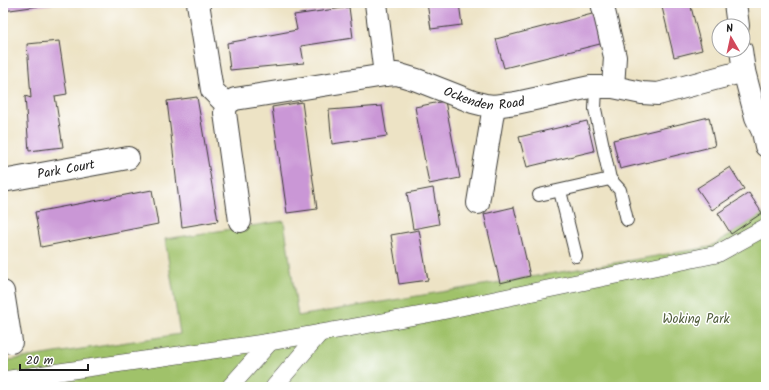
<svg xmlns="http://www.w3.org/2000/svg" width="769" height="390" font-family="Kalam,sans-serif">
	<style>
		.green { fill: #a0c26b; stroke: #5e6f44 }
		.building { fill: #ca97d6 }
		.lines { fill: none; stroke-linecap: round; stroke-linejoin: round }
		.service-casing { stroke: #3b3a35; stroke-width: 14 }
		.pedestrian-casing { stroke: #3b3a35; stroke-width: 18 }
		.minor-casing { stroke: #3b3a35; stroke-width: 24 }
		.service { stroke: #fff; stroke-width: 12 }
		.pedestrian { stroke: #fff; stroke-width: 17 }
		.minor { stroke: #fff; stroke-width: 22 }
		.labels { text-anchor: middle; dominant-baseline: central; stroke-width: 3; stroke-linejoin: round; paint-order: stroke }
		.street-label { font-size: 13px; fill: #1c1c1c; stroke: #fff }
		.park-label { font-size: 13px; fill: #515e3c; stroke: #fff }
	</style>
	<rect width="100%" height="100%" fill="#fff"/>
	<filter id="ink" filterUnits="userSpaceOnUse"><feTurbulence type="fractalNoise" baseFrequency=".025" numOctaves="2"/><feDisplacementMap in="SourceGraphic" scale="8" xChannelSelector="R" yChannelSelector="G"/><feConvolveMatrix kernelMatrix="1 2 1 2 8 2 1 2 1" color-interpolation-filters="sRGB"/></filter>
	<filter id="wash" filterUnits="userSpaceOnUse"><feTurbulence type="fractalNoise" baseFrequency=".012" numOctaves="4" result="noise"/><feDisplacementMap in="SourceGraphic" scale="16" xChannelSelector="R" yChannelSelector="G"/><feGaussianBlur stdDeviation="0.9" result="paint"/><feColorMatrix in="noise" values="0 0 0 0 0 0 0 0 0 0 0 0 0 0 0 0 0 1.4 0 .05"/><feComposite in="paint" operator="in"/></filter>
	<g filter="url(#wash)">
		<rect width="100%" height="100%" fill="#ede3c5"/>
		<!-- green -->
		<polygon class="green" points="766,212 766,387 3,387 3,361 180,334 165,239 284,221 298,316 710,247"/>
		<g id="blocks">
			<!-- building -->
			<g class="building">
				<polygon points="3,3 52,3 53,4 3,11"/>
				<polygon points="427,3 459,3 462,25 431,29"/>
				<polygon points="661,3 690,3 702,50 674,57"/>
				<polygon points="349,7 353,38 301,46 304,63 230,70 227,43 297,30 294,15"/>
				<polygon points="596,13 604,43 504,68 496,39"/>
				<polygon points="59,41 67,94 55,96 63,147 29,151 25,96 31,98 27,44"/>
				<polygon points="197,97 218,221 182,227 167,101"/>
				<polygon points="445,101 460,178 429,184 415,107"/>
				<polygon points="302,102 317,209 287,213 272,107"/>
				<polygon points="382,106 387,136 332,144 329,110"/>
				<polygon points="709,117 715,146 620,169 613,140"/>
				<polygon points="587,121 594,151 527,167 519,137"/>
				<polygon points="730,167 744,189 712,210 697,188"/>
				<polygon points="433,188 439,224 413,229 407,193"/>
				<polygon points="152,190 158,224 41,247 35,212"/>
				<polygon points="749,193 762,213 731,234 718,213"/>
				<polygon points="514,207 530,276 500,283 484,214"/>
				<polygon points="419,230 428,280 399,284 391,235"/>
			</g>
		</g>
	</g>
	<g filter="url(#ink)">
		<use href="#blocks" fill-opacity="0" stroke="#3b3a35" stroke-width="1"/>
		<g class="lines">
			<defs>
				<g id="service">
					<polyline points="610,179 620,190 627,220"/>
					<polyline points="560,191 576,256"/>
					<polyline points="539,195 610,179 595,109 596,87"/>
				</g>
				<g id="pedestrian">
					<polyline points="3,380 270,342 427,314 717,254 766,227"/>
					<polyline points="230,387 270,342"/>
					<polyline points="274,387 320,333"/>
				</g>
				<g id="minor">
					<polyline points="198,3 212,90 226,104 225,113 240,221"/>
					<polyline points="376,3 385,75"/>
					<polyline points="602,3 615,57 613,87"/>
					<polyline points="735,3 738,26"/>
					<polyline points="741,50 744,71 756,117 763,132 766,146"/>
					<path id="s1" d="M226,104L235,99L385,75L397,74L417,80L473,102L485,105L494,106L516,103L590,87H613L642,93L658,94L744,71"/>
					<path id="s2" d="M3,181L128,158"/>
					<polyline points="478,203 494,106"/>
					<polyline points="3,292 11,342"/>
				</g>
			</defs>
			<!-- service casing -->
			<use href="#service" class="service-casing"/>
			<!-- pedestrian casing -->
			<use href="#pedestrian" class="pedestrian-casing"/>
			<!-- minor casing -->
			<use href="#minor" class="minor-casing"/>
			<!-- service -->
			<use href="#service" class="service"/>
			<!-- pedestrian -->
			<use href="#pedestrian" class="pedestrian"/>
			<!-- minor -->
			<use href="#minor" class="minor"/>
		</g>
	</g>
	<g class="labels">
		<!-- street labels -->
		<g class="street-label">
			<text stroke="none"><textPath href="#s1" startOffset="266">Ockenden Road</textPath></text>
			<text stroke="none"><textPath href="#s2" startOffset="64">Park Court</textPath></text>
		</g>
		<!-- park labels -->
		<g class="park-label">
			<text x="696" y="319">Woking Park</text>
		</g>
	</g>
	<!-- margin -->
	<rect width="769" height="390" fill="none" stroke="#fff" stroke-width="16"/>
	<!-- north arrow -->
	<g transform="translate(731 38) rotate(351)"><circle r="19" fill="#ffffff" stroke="#a4a4a4"/>
	<path d="M0-3L7 15L0 10L-7 15Z" fill="#d1495b"/>
	<text y="-6" font-size="11" font-weight="bold" text-anchor="middle" fill="#1c1c1c">N</text>
	</g>
	<!-- scale -->
	<path d="M20 364v6h68v-6" fill="none" stroke="#1c1c1c" stroke-width="2"/>
	<text x="26" y="364" font-size="12" fill="#1c1c1c" stroke="#ffffff" stroke-width="3" paint-order="stroke">20 m</text>
</svg>
